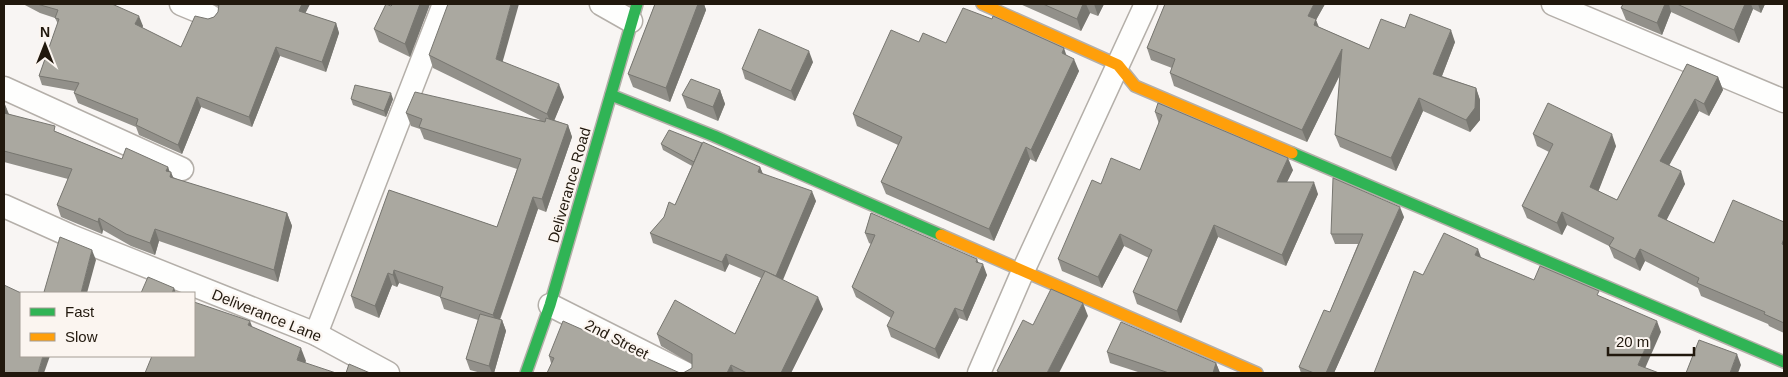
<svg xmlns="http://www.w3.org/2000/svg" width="1788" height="377" font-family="Arial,sans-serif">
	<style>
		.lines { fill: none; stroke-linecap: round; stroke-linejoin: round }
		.street-casing { stroke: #b4afa9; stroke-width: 25 }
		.fast-casing { stroke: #b4afa9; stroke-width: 14 }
		.slow-casing { stroke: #b4afa9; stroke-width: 14 }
		.street { stroke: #fefefd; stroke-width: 22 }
		.fast { stroke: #30b455; stroke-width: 11 }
		.slow { stroke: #ff9f0a; stroke-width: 11 }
		.wall { fill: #92908a }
		.shaded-wall { fill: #777670 }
		.building { fill: #aaa8a0; stroke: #777670 }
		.labels { text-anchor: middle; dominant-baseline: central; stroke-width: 4.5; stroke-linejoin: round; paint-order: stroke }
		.street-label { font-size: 15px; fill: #21180d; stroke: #fbf5f0 }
	</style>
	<rect width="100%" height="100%" fill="#f8f5f3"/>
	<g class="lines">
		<defs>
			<g id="street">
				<polyline points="181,4 210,16"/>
				<polyline points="601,4 631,21"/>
				<polyline points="1553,4 1784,101"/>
				<polyline points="4,88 182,169"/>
				<polyline points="4,206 71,236 316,334 388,373"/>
				<polyline points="550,305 685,373"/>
				<polyline points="316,334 444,4"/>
				<polyline points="979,373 1023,271 1146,4"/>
			</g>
			<g id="fast">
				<polyline points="611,95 714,136 941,235"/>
				<polyline points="1292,153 1784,362"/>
				<polyline points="526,373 550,305 637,4"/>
			</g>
			<g id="slow">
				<polyline points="982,4 1118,65 1135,86 1292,153"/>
				<polyline points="941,235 1257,373"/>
			</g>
		</defs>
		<!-- street casing -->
		<use href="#street" class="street-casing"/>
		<!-- fast casing -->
		<use href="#fast" class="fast-casing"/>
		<!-- slow casing -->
		<use href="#slow" class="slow-casing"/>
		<!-- street -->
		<use href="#street" class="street"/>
		<!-- fast -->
		<use href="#fast" class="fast"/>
		<!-- slow -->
		<use href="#slow" class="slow"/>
	</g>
	<!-- wall -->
	<g class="wall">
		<polygon points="23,4 112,4 143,26 142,28 181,47 208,19 214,17 218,12 219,7 213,4 310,4 305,13 336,23 339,33 326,72 280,56 252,127 201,107 182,154 139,135 136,127 78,103 74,93 75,91 42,85 39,76 58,24 55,18 40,13"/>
		<polygon points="393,4 430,4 410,57 379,42 374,29 391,6"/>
		<polygon points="655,4 704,4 706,10 670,102 633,87 628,74"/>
		<polygon points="1020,4 1104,4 1098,16 1090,13 1081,31"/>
		<polygon points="1165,4 1325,4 1316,20 1319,27 1369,49 1405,28 1455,42 1442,76 1476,88 1480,100 1480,120 1470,132 1423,111 1396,171 1340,147 1335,135 1340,75 1307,142 1174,86 1170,73 1172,68 1151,60 1147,48"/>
		<polygon points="1623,4 1765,4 1761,13 1753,9 1739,43 1671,12 1662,35 1626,20 1621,8"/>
		<polygon points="919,42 946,43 1067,56 1079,71 1036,162 1030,159 994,241 886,194 881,182 898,145 857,126 853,114"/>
		<polygon points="429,55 503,62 564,97 554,120 568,125 572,137 546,212 538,209 500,320 502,320 506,331 494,373 481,373 470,370 466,359 478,320 444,309 440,297 399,283 397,287 392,285 379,318 355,308 351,296 389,190 497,227 517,169 424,139 420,129 411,126 406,113 540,120 433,68"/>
		<polygon points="813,62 795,101 745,79 742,69"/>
		<polygon points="1687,64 1718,77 1723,90 1709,116 1699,111 1669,165 1685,184 1666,220 1714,243 1784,222 1784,333 1769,326 1768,324 1701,296 1698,288 1645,261 1640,271 1614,258 1609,246 1567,225 1562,235 1527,218 1522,206 1549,152 1537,146 1533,134 1616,146 1598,191 1617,200"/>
		<polygon points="720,90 725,104 718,121 687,108 682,95"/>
		<polygon points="351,99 393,99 386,117 353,105"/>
		<polygon points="4,102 9,114 57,132 122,159 168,167 169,172 173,178 287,213 292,226 278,282 159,241 155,255 131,246 103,230 102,234 61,217 57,205 68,179 4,162"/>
		<polygon points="1155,112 1293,170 1287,182 1318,194 1286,266 1218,237 1181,323 1137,304 1133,292 1149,258 1124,246 1102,288 1062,271 1058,259 1101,184 1140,170 1159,124"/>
		<polygon points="661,144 760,167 763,174 816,201 782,280 823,309 791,373 683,373 692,368 692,364 661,346 657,334 735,334 761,278 729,264 725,272 653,243 650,233 675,205 692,166 663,150"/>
		<polygon points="871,213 978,263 987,275 967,321 959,318 939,359 891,337 887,326 891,318 856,297 852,287 871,244 869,243 865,233"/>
		<polygon points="1404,217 1334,373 1301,373 1299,367 1330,312 1358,244 1335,244 1331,234"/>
		<polygon points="1107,352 1216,363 1220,373 1141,373 1110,363"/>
		<polygon points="549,356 680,373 551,363"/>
	</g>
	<!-- shaded-wall -->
	<g class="shaded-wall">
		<polygon points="302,4 310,4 302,20 299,11"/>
		<polygon points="420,4 430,4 410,57 405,44"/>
		<polygon points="511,4 519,4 500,71 496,59"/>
		<polygon points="698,4 704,4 706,10 670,102 666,88"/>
		<polygon points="1083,4 1086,4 1090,13 1081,31 1077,19"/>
		<polygon points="1094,4 1104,4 1098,16"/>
		<polygon points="1314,4 1325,4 1316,20 1320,32 1318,37 1308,16"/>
		<polygon points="1665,4 1669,4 1671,12 1662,35 1657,23"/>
		<polygon points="1745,4 1751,4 1753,9 1739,43 1734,30"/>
		<polygon points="1758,4 1765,4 1761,13"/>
		<polygon points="139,16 143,26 139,34 135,24"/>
		<polygon points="336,23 339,33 326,72 322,62"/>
		<polygon points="1451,30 1455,42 1438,86 1433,74"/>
		<polygon points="276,47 280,56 252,127 249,117"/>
		<polygon points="1064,48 1068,60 1062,53"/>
		<polygon points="1342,49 1346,62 1307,142 1302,130"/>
		<polygon points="809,51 813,62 795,101 791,91"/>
		<polygon points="1074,59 1079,71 1036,162 1031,150"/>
		<polygon points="1718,77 1723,90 1709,116 1704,104"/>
		<polygon points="559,84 564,97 552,126 547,114"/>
		<polygon points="1476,88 1480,100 1480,120 1470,132 1466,120"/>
		<polygon points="720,90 725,104 718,121 713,107"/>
		<polygon points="391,93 393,99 386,117 384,111"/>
		<polygon points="197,97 201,107 182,154 178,145"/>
		<polygon points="1419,98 1423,111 1396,171 1391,158"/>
		<polygon points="1695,99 1699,111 1665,173 1660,161"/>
		<polygon points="4,102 6,108 11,120 4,113"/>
		<polygon points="568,125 572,137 546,212 542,199"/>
		<polygon points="1612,134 1616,146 1595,200 1590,187"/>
		<polygon points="1026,147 1030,159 994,241 989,229"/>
		<polygon points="1288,158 1293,170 1281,194 1277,182"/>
		<polygon points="168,167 171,175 171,172 176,184 166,171"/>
		<polygon points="760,167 764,177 758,172"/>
		<polygon points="1681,171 1685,184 1662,229 1658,216"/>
		<polygon points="1314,182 1318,194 1286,266 1282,255"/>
		<polygon points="812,191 816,201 780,287 776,276"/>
		<polygon points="533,197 538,209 497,327 493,315"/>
		<polygon points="1400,207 1404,217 1334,373 1326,373"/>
		<polygon points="1562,212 1567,225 1562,235 1557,223"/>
		<polygon points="287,213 292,226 278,282 274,270"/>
		<polygon points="99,218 103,230 102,234 98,222"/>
		<polygon points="1214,225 1218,237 1181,323 1177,311"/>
		<polygon points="155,229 159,241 155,255 150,243"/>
		<polygon points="1120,234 1124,246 1102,288 1098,277"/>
		<polygon points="1478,249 1482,260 1475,255"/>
		<polygon points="1640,249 1645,261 1640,271 1635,259"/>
		<polygon points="92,250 96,260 87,293 81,293"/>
		<polygon points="726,254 729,264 725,272 722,262"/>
		<polygon points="977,259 981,269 983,264 987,275 967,321 963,311"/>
		<polygon points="394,270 399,283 397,287 393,275"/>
		<polygon points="388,273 392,285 379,318 375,306"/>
		<polygon points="174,288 176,293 172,293"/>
		<polygon points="818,297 823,309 791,373 781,373"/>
		<polygon points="1083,303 1088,316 1059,373 1047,373"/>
		<polygon points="955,308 959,318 939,359 935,349"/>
		<polygon points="502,320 506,331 494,373 492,373 489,366"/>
		<polygon points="250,321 255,334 248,325"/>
		<polygon points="1657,321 1661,332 1643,373 1638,365"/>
		<polygon points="301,348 306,361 301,373 297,360"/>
		<polygon points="1737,354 1741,365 1738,373 1730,373"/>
		<polygon points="43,356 50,356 44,373 38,373"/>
		<polygon points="1216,363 1220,373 1213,373"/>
		<polygon points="731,365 734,373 727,373"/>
	</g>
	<!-- building -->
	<g class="building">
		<polygon points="37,4 112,4 139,16 135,24 181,47 195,16 208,19 214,17 218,12 219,4 302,4 299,11 336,23 322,62 276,47 249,117 197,97 178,145 136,125 138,119 74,93 79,83 39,76 59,19 55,18 58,10"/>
		<polygon points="386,4 391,6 393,4 420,4 405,44 374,29"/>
		<polygon points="448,4 511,4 496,59 559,84 547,114 429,55"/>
		<polygon points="655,4 698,4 666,88 628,74"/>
		<polygon points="1043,4 1083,4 1077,19"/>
		<polygon points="1165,4 1314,4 1308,16 1316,19 1314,25 1369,49 1381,19 1405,28 1410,14 1451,30 1433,74 1476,88 1475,108 1466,120 1419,98 1391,158 1335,135 1342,49 1302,130 1170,73 1175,59 1147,48"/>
		<polygon points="1623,4 1665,4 1657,23 1621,8"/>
		<polygon points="1677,4 1745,4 1734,30"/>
		<polygon points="963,8 992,19 993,16 1064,48 1062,53 1074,59 1031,150 1026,147 989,229 881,182 902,137 853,114 891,30 919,42 923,33 946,43"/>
		<polygon points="759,29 809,51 791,91 742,69"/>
		<polygon points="1687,64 1718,77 1704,104 1695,99 1660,161 1681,171 1658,216 1714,243 1733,200 1784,222 1784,238 1782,244 1784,245 1784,323 1764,314 1765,312 1697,283 1699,278 1640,249 1635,259 1609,246 1614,238 1562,212 1557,223 1522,206 1553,144 1533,134 1548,103 1612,134 1590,187 1617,200"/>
		<polygon points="691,79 720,90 713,107 682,95"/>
		<polygon points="355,85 391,93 384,111 351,99"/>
		<polygon points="415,92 545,122 546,118 568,125 542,199 533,197 493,315 440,297 443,287 394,270 393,275 388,273 375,306 351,296 389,190 497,227 521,159 419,127 422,119 406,113"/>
		<polygon points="1158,103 1288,158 1277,182 1314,182 1282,255 1214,225 1177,311 1133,292 1152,250 1120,234 1098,277 1058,259 1092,180 1101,184 1111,158 1140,170 1162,115 1155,112"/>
		<polygon points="4,107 6,108 4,113 55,126 54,131 122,159 126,148 168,167 166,171 171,172 170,177 287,213 274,270 155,229 150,243 126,234 99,218 98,222 57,205 72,169 4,151"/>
		<polygon points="669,130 702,143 694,162 661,144"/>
		<polygon points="703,142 760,167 758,172 812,191 776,276 726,254 722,262 650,233 664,217 669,202 675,205"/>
		<polygon points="1333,178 1400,207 1326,373 1314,373 1299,367 1324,310 1330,312 1363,234 1331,234"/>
		<polygon points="871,213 977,259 976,262 983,264 963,311 955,308 935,349 887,326 894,312 852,287 875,235 865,233"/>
		<polygon points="1444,233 1478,249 1475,255 1534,280 1540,266 1599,291 1597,295 1657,321 1638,365 1659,373 1374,373 1414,271 1423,275"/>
		<polygon points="60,237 92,250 81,293 49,293 44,292"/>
		<polygon points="765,271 818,297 781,373 747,373 731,365 727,373 683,373 692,368 692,354 657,334 675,300 735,334"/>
		<polygon points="148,277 174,288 172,293 141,293"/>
		<polygon points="4,285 21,293 21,356 43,356 38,373 4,373"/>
		<polygon points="1051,289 1083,303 1047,373 1001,373 997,371 1023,320 1033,325"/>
		<polygon points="194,302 250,321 248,325 301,348 297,360 336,373 145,373 152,356 194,356"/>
		<polygon points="480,314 502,320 489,366 466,359"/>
		<polygon points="563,321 680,373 547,373 554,358 549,356"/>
		<polygon points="1121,322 1216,363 1213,373 1169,373 1107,352"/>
		<polygon points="1699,340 1737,354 1730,373 1686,373"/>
		<polygon points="349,364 370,373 346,373"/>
	</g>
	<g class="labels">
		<!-- street labels -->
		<g class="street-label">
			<text transform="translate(569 185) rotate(-74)">Deliverance Road</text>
			<text transform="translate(267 315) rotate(22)">Deliverance Lane</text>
			<text transform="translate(617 339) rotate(27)">2nd Street</text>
		</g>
	</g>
	<!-- border -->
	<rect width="1788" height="377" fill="none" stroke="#21180d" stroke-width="10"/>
	<!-- legend -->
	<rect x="20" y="292" width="175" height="65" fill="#fbf5f0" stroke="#a49d95"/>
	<rect x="30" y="308" width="25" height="8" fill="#30b455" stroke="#a49d95"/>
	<text x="65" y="317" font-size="15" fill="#21180d">Fast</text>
	<rect x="30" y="333" width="25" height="8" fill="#ff9f0a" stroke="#a49d95"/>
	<text x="65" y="342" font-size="15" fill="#21180d">Slow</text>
	<!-- north arrow -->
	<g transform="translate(45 45)" stroke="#fbf5f0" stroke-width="4" paint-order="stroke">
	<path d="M0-4L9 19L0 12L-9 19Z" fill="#21180d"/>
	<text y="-8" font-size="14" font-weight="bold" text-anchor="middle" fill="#21180d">N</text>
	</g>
	<!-- scale -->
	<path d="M1608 347v8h86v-8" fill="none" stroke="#21180d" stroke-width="2.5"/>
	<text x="1616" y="347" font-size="15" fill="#21180d" stroke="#fbf5f0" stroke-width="4" paint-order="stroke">20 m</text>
</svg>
